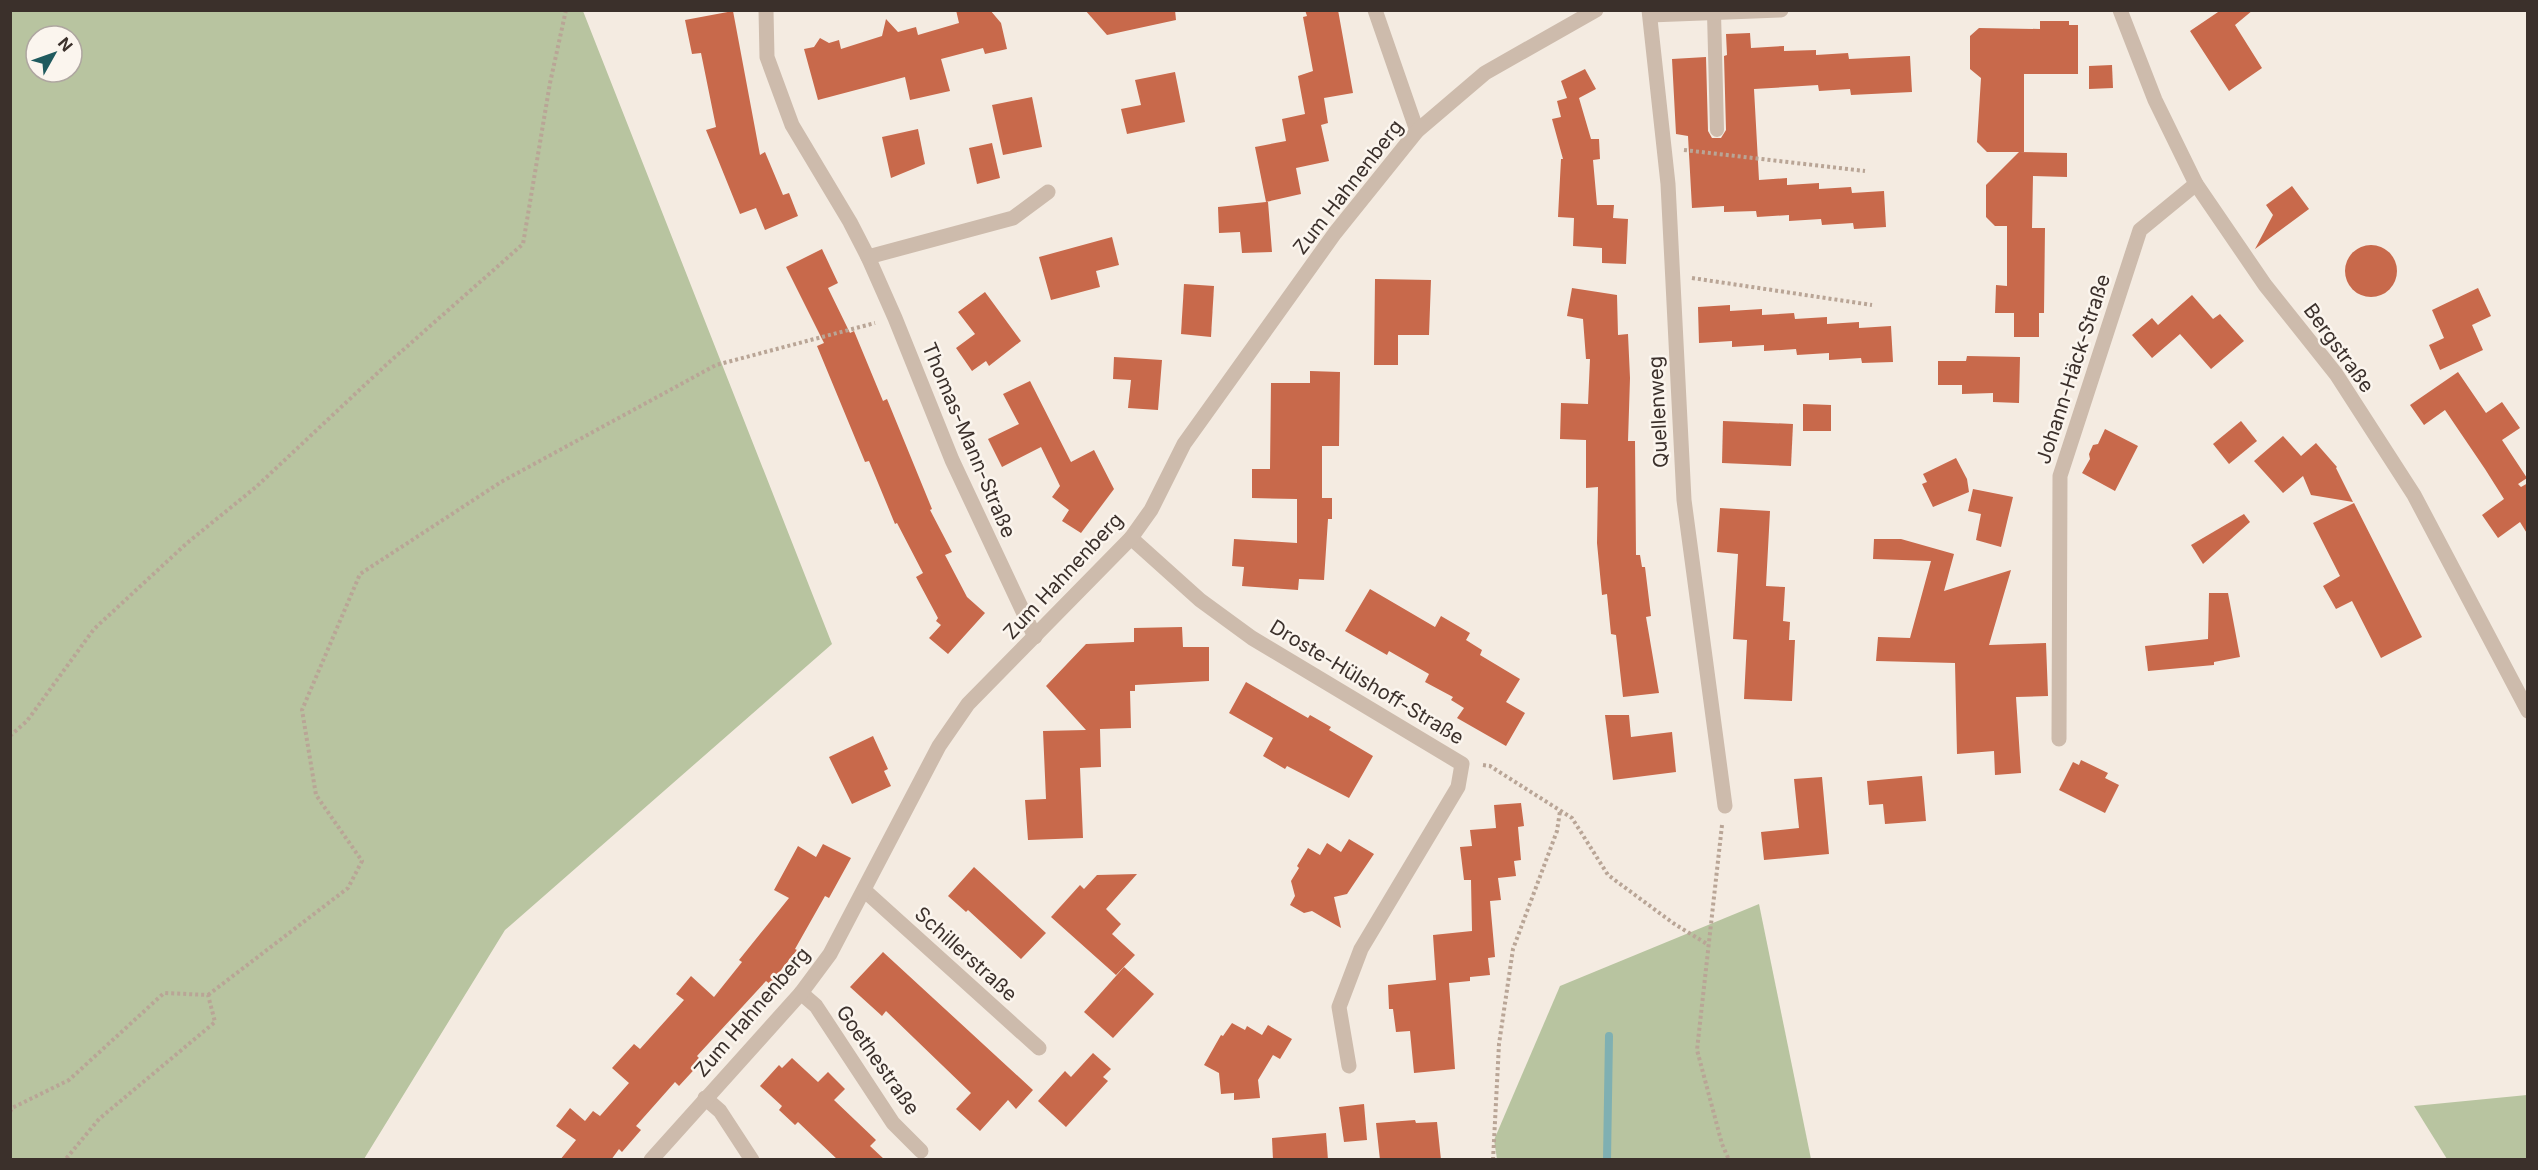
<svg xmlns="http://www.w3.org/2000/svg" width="2538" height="1170" font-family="Inter,sans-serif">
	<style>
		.green { fill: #b8c4a0; fill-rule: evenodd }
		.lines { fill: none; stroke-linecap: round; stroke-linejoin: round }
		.stream { stroke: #7fb0b2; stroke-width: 8 }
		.building { fill: #c8694b }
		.path { stroke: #b9a596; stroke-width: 4; stroke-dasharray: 3 3; stroke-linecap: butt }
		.service { stroke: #cdbbac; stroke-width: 14 }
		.minor { stroke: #cdbbac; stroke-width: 15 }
		.tertiary { stroke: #cdbbac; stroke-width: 15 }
		.labels { text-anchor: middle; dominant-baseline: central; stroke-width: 5; stroke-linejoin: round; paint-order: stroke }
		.street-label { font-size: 20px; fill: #3b302b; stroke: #fbf5ee }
	</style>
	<rect width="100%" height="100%" fill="#f4ebe1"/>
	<!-- green -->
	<g class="green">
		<path d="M10,11H583L832,644L505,930L364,1159H11ZM36,36H72V72H36Z"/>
		<polygon points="1759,904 1811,1159 1497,1159 1494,1140 1560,986"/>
		<polygon points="2527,1095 2527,1159 2447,1159 2414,1106"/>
	</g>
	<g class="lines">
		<!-- stream -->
		<polyline class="stream" points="1607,1160 1609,1036"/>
	</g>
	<!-- building -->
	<g class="building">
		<polygon points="956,10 990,10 1001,23 1007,49 985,54 983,48 941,59 950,91 910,100 905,77 818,100 804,49 814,47 820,38 829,43 839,40 841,49 882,36 886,19 898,32 916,27 918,35 959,23"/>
		<polygon points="1085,10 1175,10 1176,20 1107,35"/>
		<polygon points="1305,10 1338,10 1353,93 1324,98 1328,123 1321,125 1329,161 1296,168 1301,194 1266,202 1268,202 1272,252 1242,253 1240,232 1219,233 1218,207 1266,202 1255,147 1286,141 1282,119 1305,114 1298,76 1313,71 1303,17 1307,16"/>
		<polygon points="2221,10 2253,10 2235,25 2262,68 2229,91 2190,31"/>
		<polygon points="733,11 760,155 765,152 783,195 789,193 798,216 765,230 756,208 740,214 706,130 716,127 701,53 692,54 685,20"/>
		<polygon points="2040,21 2069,21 2069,25 2078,25 2078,74 2024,74 2024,152 1987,152 1977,142 1981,78 1970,69 1970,36 1979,28 2040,29"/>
		<polygon points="1750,33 1751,48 1784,46 1784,51 1816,50 1816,55 1848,53 1849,59 1910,56 1912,92 1851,95 1850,89 1819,91 1818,85 1754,89 1759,180 1787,178 1787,185 1819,183 1819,189 1851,187 1852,193 1884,191 1886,227 1854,229 1853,223 1822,225 1821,219 1789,221 1789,215 1757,217 1756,211 1724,212 1724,206 1692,208 1688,136 1676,134 1672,59 1706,57 1708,131 1712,138 1721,138 1726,130 1724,56 1727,55 1726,34"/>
		<polygon points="2112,65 2113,88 2089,89 2089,66"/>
		<polygon points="1585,69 1596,89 1579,98 1591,139 1599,139 1600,159 1593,160 1597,205 1614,205 1613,218 1628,219 1626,264 1602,263 1602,248 1573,246 1574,218 1558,217 1561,159 1563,159 1552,119 1561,117 1557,101 1567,98 1561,81"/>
		<polygon points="1175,72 1185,122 1127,134 1121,109 1141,105 1135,80"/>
		<polygon points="1032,97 1042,147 1003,155 992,105"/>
		<polygon points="918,129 925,164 891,178 882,137"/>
		<polygon points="992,143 1000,178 977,184 969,148"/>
		<polygon points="2019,152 2067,153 2067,177 2033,176 2032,228 2045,228 2044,313 2039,313 2039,337 2014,337 2014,313 1995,313 1996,285 2007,286 2007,226 1995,226 1986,217 1986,185"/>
		<polygon points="2292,186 2309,209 2255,249 2273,215 2266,205"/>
		<polygon points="1112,237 1119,265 1096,271 1100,287 1051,300 1039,257"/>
		<circle cx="2371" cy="271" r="26"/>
		<polygon points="822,249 838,283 828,288 850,333 854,331 883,401 887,399 932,509 930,510 952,552 945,555 967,597 985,613 948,654 929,638 941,625 936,621 938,618 916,577 923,573 897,523 895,524 869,461 865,462 817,346 824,343 786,267"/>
		<polygon points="1375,279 1431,280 1429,335 1398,335 1398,365 1374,365"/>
		<polygon points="1184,284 1214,286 1211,337 1181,334"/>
		<polygon points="1572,288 1617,295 1618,335 1628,334 1630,378 1628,441 1635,441 1636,555 1640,555 1642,567 1645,567 1651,616 1646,617 1659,693 1623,697 1616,635 1611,634 1607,594 1602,595 1597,543 1598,487 1586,488 1586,440 1560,439 1561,403 1588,404 1590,359 1586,359 1583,319 1567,316"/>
		<polygon points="2478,288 2491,316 2472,325 2483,350 2440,370 2429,345 2444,338 2432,310"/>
		<polygon points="985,292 1021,341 989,366 986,361 972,371 956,348 975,334 958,312"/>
		<polygon points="2192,295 2213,319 2220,314 2244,341 2211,369 2180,334 2152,358 2132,335 2152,318 2158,325"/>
		<polygon points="1730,305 1730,311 1762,309 1762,315 1794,313 1795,319 1827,317 1827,324 1859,322 1859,328 1891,326 1893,362 1862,363 1861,358 1829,360 1829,353 1797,355 1796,349 1764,351 1764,345 1732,347 1732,341 1699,343 1698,307"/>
		<polygon points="1967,356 2020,357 2019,403 1993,402 1993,393 1962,394 1962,385 1938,385 1938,361 1966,361"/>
		<polygon points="1114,357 1162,360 1158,410 1128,408 1131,380 1113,379"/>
		<polygon points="1310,371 1340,372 1339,446 1322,446 1322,498 1332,498 1332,519 1328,519 1324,580 1299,579 1298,590 1242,586 1244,567 1232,566 1234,539 1297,543 1297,499 1252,498 1252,469 1270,469 1271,383 1310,383"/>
		<polygon points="2458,372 2486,413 2502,402 2520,428 2502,440 2527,478 2518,484 2521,487 2528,483 2528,535 2520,522 2498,538 2482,515 2504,499 2485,469 2445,410 2424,425 2410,405"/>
		<polygon points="1030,381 1071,462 1094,450 1114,489 1081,533 1062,521 1069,510 1052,497 1060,486 1041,447 1002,467 988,439 1019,424 1003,394"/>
		<polygon points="1803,404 1831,405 1831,431 1803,431"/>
		<polygon points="1723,421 1793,424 1791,466 1722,463"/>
		<polygon points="2241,421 2257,441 2229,464 2213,444"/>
		<polygon points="2105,429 2138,446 2115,491 2082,473 2090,459 2089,454 2093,445 2098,444"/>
		<polygon points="2283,436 2301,456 2316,443 2337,467 2336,468 2353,502 2311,495 2303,476 2283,493 2254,461"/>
		<polygon points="1956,458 1967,479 1969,492 1933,507 1922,484 1927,482 1923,474"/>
		<polygon points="1973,489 2013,497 2001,547 1976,540 1981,514 1968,511"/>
		<polygon points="2354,503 2422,637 2381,658 2352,601 2336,609 2323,586 2340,576 2313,523"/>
		<polygon points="1720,508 1770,511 1766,586 1785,587 1783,621 1790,622 1789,640 1795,640 1792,701 1744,699 1747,640 1733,639 1738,554 1717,552"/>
		<polygon points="2244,514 2250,522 2203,564 2191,545"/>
		<polygon points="1874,539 1901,539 1954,554 1944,591 2011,570 1989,645 2046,643 2048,696 2016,697 2021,773 1995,775 1994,751 1957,754 1955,663 1876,661 1878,637 1910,638 1931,561 1873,559"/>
		<polygon points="1370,589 1435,627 1441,616 1470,633 1466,640 1482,650 1480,655 1520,679 1506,702 1525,713 1506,746 1457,718 1464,708 1451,700 1453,697 1425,682 1429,674 1389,651 1387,655 1345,631"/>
		<polygon points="2209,593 2228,593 2240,657 2214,662 2214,665 2148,671 2145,646 2208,639"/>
		<polygon points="1182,627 1183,647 1209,647 1209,681 1135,685 1135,691 1130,691 1131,728 1100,729 1101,767 1080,768 1083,838 1028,840 1025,800 1046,799 1043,731 1086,730 1046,686 1086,644 1134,642 1134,628"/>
		<polygon points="1246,682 1308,718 1310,715 1331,727 1329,730 1373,756 1349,798 1287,766 1285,769 1263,756 1273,738 1229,713"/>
		<polygon points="1605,715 1629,715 1631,737 1672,732 1676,772 1613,780"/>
		<polygon points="873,736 888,769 884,771 891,786 852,804 829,757"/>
		<polygon points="2081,760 2108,773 2105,778 2119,785 2105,813 2059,790 2073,762 2079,765"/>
		<polygon points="1922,776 1926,821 1885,824 1883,804 1869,805 1867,781"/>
		<polygon points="1822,777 1829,854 1764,860 1761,832 1799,828 1794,779"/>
		<polygon points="1521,803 1524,826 1518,827 1521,860 1514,861 1516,876 1498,878 1501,900 1490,901 1495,957 1488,958 1490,975 1470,977 1470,981 1449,983 1455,1069 1414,1073 1410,1031 1396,1032 1393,1009 1389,1009 1388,985 1436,980 1433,935 1472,931 1471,880 1464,880 1460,847 1472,846 1470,830 1496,828 1494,805"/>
		<polygon points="1349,839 1374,854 1347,894 1334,897 1341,928 1312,911 1304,913 1290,905 1295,896 1291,881 1299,868 1297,866 1308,848 1320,855 1327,843 1341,852"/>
		<polygon points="823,844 851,858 829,898 825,896 795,949 797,950 770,984 766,981 697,1056 702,1061 679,1086 675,1082 636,1126 641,1130 622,1152 619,1149 611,1160 560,1160 576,1140 556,1126 570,1108 585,1121 593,1111 600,1116 629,1083 612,1068 634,1044 640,1049 684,1000 676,994 691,976 714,997 742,962 739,960 789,898 774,890 798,846 816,857"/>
		<polygon points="974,867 1046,933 1021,959 968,910 966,912 948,896"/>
		<polygon points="1137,874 1106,909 1121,924 1112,934 1135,955 1116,975 1051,917 1080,885 1084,889 1097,875"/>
		<polygon points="883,952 1033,1090 1016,1109 1008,1100 980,1131 956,1109 971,1093 886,1011 882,1016 850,987"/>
		<polygon points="1124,967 1154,994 1113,1038 1084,1012"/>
		<polygon points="1232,1023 1245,1030 1247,1026 1262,1035 1268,1025 1292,1039 1280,1059 1273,1055 1258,1080 1260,1098 1234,1100 1234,1093 1221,1094 1219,1073 1204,1065 1221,1035 1223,1036"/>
		<polygon points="1093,1053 1111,1069 1103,1077 1108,1081 1066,1127 1038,1101 1065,1071 1071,1077"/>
		<polygon points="792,1058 818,1082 828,1072 845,1089 834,1100 876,1140 870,1146 885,1160 838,1160 798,1122 795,1125 779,1110 782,1106 760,1086 779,1065 782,1068"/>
		<polygon points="1364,1104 1367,1140 1344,1142 1339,1107"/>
		<polygon points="1415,1120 1416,1123 1437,1122 1441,1160 1380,1160 1376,1123"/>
		<polygon points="1326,1133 1328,1160 1273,1160 1272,1138"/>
	</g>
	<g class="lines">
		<!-- path -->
		<g class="path">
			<polyline points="1684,150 1865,171"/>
			<polyline points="1692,278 1872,305"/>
			<polyline points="10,736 27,721 94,629 187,543 256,487 386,365 523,244 550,83 566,10"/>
			<polyline points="1483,765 1490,766 1572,818 1608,875 1673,923 1707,944"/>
			<polyline points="1722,825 1697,1050 1722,1144 1729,1160"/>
			<polyline points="208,995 348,888 362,861 316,795 302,710 360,574 501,482 716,365 875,323"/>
			<polyline points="10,1112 12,1108 69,1080 164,993 208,995 215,1022 99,1119 65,1160"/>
			<polyline points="1493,1160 1499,1044 1513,949 1557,831 1560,811"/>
		</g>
		<!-- service -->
		<polyline class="service" points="1714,13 1717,130"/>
		<!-- minor -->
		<g class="minor">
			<polyline points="766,10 767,57 792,125 850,222 868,257 895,318 952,460 1035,637"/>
			<polyline points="1375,10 1417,131"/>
			<polyline points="1649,10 1668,184 1684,500 1725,806"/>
			<polyline points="1650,15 1781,10"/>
			<polyline points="868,257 1013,218 1048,192"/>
			<polyline points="1131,538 1200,600 1252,638 1462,764 1458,787 1361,949 1339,1007 1349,1066"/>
			<polyline points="2059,739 2060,476 2140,230 2196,184"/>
			<polyline points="864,890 1039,1048"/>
			<polyline points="801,993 816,1006 893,1123 921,1151"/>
			<polyline points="705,1098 720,1111 752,1160"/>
			<polyline points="651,1160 801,993 830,954 939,746 968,704 1131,538 1151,510 1184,444 1335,233 1417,131 1485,73 1596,10"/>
		</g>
		<!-- tertiary -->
		<polyline class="tertiary" points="2120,10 2155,100 2196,184 2265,285 2336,374 2414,495 2528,711"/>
	</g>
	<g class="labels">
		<!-- street labels -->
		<g class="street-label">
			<text transform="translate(1348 187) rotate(-52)">Zum Hahnenberg</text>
			<text transform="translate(2339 348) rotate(54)">Bergstraße</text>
			<text transform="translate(2073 369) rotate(-72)">Johann-Häck-Straße</text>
			<text transform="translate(1658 412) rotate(-93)">Quellenweg</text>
			<text transform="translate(969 440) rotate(67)">Thomas-Mann-Straße</text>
			<text transform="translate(1063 576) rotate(-47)">Zum Hahnenberg</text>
			<text transform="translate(1367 682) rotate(31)">Droste-Hülshoff-Straße</text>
			<text transform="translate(966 954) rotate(42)">Schillerstraße</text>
			<text transform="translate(752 1012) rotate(-49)">Zum Hahnenberg</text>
			<text transform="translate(878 1060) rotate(55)">Goethestraße</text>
		</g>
	</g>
	<!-- border -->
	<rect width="2538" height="1170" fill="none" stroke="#3b302b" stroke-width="24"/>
	<!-- north arrow -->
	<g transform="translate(54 54) rotate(50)"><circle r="28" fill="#fbf5ee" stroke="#aea6a0" stroke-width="1.5"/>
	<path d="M0-4.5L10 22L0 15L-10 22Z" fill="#1f5a5e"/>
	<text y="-9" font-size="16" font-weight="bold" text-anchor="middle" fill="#3b302b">N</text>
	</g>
</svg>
